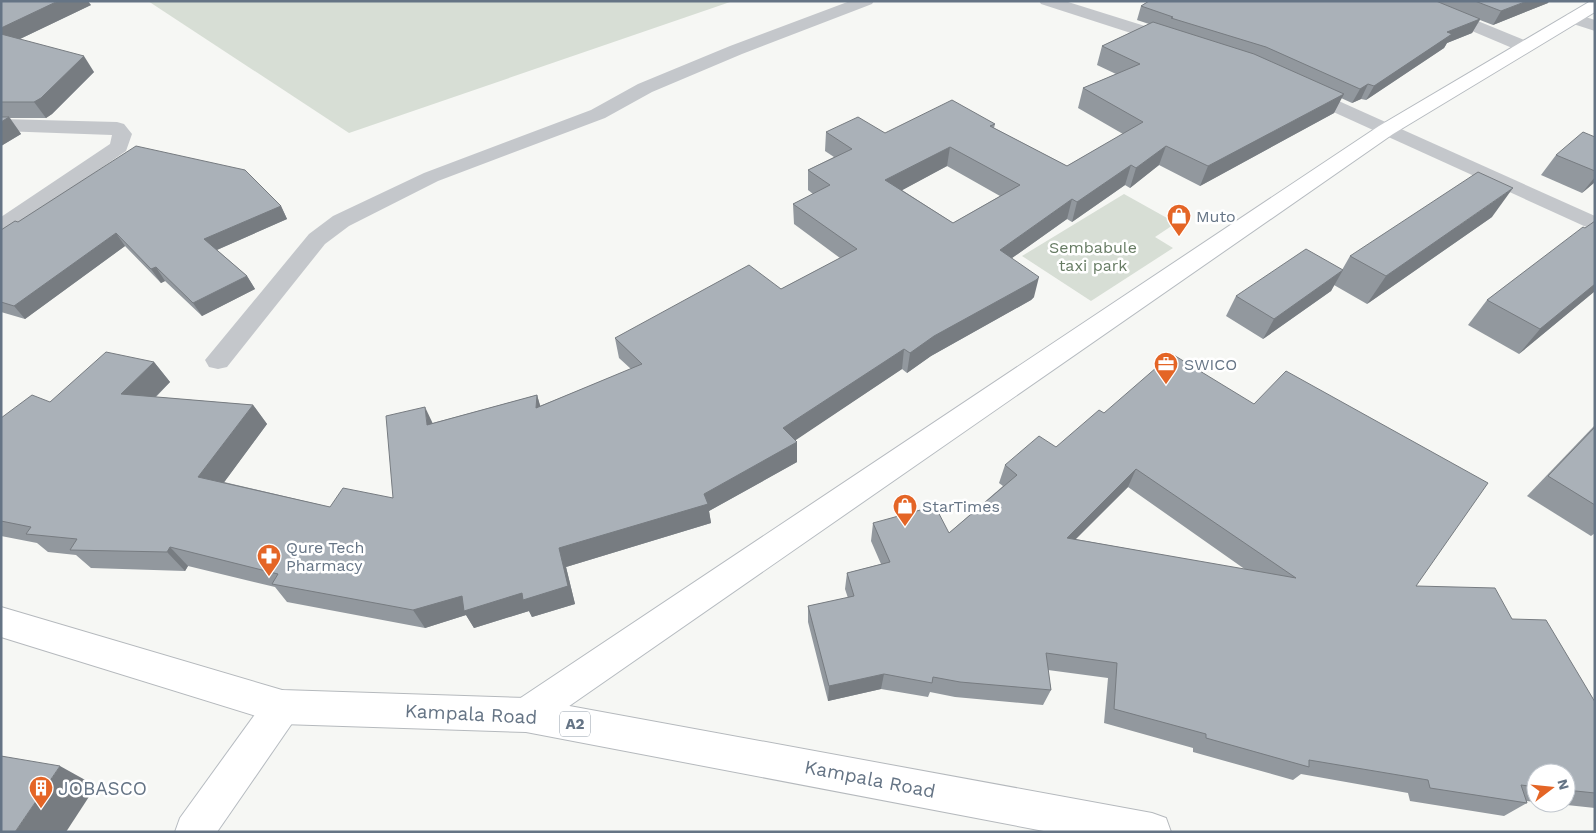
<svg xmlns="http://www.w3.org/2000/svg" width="1596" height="833" font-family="'Work Sans',sans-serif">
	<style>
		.green { fill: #d7ded5 }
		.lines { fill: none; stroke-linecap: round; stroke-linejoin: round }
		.secondary-casing { stroke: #b6bbc0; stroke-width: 2 }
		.primary-casing { stroke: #b5b9bd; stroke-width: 2 }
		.street { fill: #c4c7cb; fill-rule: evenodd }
		.secondary { fill: #fff; fill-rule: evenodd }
		.primary { fill: #fff; fill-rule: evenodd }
		.wall { fill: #92989e; fill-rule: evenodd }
		.shaded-wall { fill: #777c81 }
		.building { fill: #aab1b8; stroke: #777c81; fill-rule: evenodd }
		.labels { text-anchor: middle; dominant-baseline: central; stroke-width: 5; stroke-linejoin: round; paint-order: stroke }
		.shield { fill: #fff; stroke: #939eaa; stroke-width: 1 }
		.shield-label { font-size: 15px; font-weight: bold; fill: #657485 }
		.poi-label { font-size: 16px; fill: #657485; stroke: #fff; text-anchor: start }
		.park-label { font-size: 16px; fill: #677c64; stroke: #fff }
		.near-street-label { font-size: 19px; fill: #657485; stroke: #fff }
		.near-poi-label { font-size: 19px; fill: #657485; stroke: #fff; text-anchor: start }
	</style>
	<rect width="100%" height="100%" fill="#f6f7f4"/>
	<!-- green -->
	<g class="green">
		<polygon points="148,1 733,1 349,133"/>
		<polygon points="1124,194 1176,223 1155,237 1173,248 1091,301 1022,256"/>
	</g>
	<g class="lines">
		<defs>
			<g id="secondary">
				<polygon points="1595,1 1595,12 1393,134 539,727 526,732 513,727 508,715 513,703 1379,126 1589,2"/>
				<polygon points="282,690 295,695 300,707 295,719 217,832 175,832 180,818 269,695"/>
			</g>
			<polygon id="primary" points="1,607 282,690 526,698 1152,813 1166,818 1171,832 1049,832 526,732 282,724 1,637"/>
		</defs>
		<!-- secondary casing -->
		<use href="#secondary" class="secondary-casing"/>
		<!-- primary casing -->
		<use href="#primary" class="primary-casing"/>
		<!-- street -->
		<g class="street">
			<polygon points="850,1 874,1 872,4 742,54 652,92 605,118 438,181 349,226 325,244 227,367 218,369 209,367 205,360 309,234 333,216 424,173 591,110 638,84 730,46"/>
			<polygon points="1039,1 1065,1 1180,37 1183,41 1180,45 1174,46 1168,45 1041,4"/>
			<polygon points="1406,1 1429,1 1529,42 1532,46 1529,50 1523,51 1517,50 1408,4"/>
			<polygon points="1573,13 1595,20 1595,31 1567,22 1565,18 1567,14"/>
			<polygon points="1303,85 1595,216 1595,231 1296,95 1294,91 1296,87"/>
			<polygon points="1,119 117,122 124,124 132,134 126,151 9,232 1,234 1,217 110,144 112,135 1,131"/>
		</g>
		<!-- secondary -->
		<use href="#secondary" class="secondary"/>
		<!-- primary -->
		<use href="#primary" class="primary"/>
	</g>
	<!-- wall -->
	<g class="wall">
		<polygon points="1,1 91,5 20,39 94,72 52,114 46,118 10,118 21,134 1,146"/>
		<path d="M1149,1H1549L1548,3L1493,25L1480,20L1472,33L1447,43L1444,48L1366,100L1361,99L1352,103L1341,98L1334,113L1200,186L1159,165L1130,188L1125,185L1072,222L1067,219L1012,258L1034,297L1031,300L931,356L907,373L902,369L795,440L797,442V462L709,511L711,523L566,567L575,604L532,617L529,611L474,628L466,615L425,628L287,602L275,587L188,566L185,571L91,568L76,555L48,552L37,543L1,536V418L50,402L154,362L170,382L156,397L253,405L267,424L224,482L330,507L393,498L433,423L537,395L540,406L631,369L619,358L615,338L781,289L840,258L794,224L793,204L813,194L808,190V170L834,157L825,151L826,132L885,133L995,124L994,128L1067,166L1123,134L1078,108L1083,88L1116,74L1097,65L1102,46L1149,24L1137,20L1141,6ZM947,166L1000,196L953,223L902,190Z"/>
		<polygon points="1595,137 1595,182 1582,193 1541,175 1556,155"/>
		<polygon points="281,206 287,219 217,250 247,276 255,289 202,316 165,281 161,283 125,246 25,319 1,312 1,230"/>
		<polygon points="1492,217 1367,304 1334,285 1331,291 1263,339 1226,316 1236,296 1342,270 1350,256"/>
		<polygon points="1595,221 1595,291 1519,354 1468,325 1487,300"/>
		<path d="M1104,413L1416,586L1512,619L1595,702V808L1548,803H1566V773H1536V802L1526,801L1527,803L1504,816L1410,801L1408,793L1301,774L1293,780L1193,752V748L1104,723L1108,678L1048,670L1051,690L1043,705L955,697L930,692L928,697L881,689L828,701L808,622V606L848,598L845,589L847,573L881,564L871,541L873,523L949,533L1003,486L999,483L1005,465L1056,447ZM1128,487L1246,570L1075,539Z"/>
		<polygon points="1595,425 1595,533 1591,536 1527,496"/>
	</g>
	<!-- shaded-wall -->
	<g class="shaded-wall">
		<polygon points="58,1 88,1 91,5 3,47 1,45 1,28"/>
		<polygon points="1527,1 1549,1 1548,3 1493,25 1501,11"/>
		<polygon points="1480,19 1472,33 1447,43 1444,48 1366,100 1374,86 1447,32"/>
		<polygon points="84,56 94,72 52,114 46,118 34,102"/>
		<polygon points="1368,84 1361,99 1352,103 1360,89"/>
		<polygon points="1344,94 1334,113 1200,186 1208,166"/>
		<polygon points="9,117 21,134 1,146 1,122"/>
		<polygon points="1166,146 1159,165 1130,188 1136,168"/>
		<polygon points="950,147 947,166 884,200 885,180"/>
		<polygon points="1131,165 1125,185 1072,222 1077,202"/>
		<polygon points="1595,177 1595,182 1582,193"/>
		<polygon points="1513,188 1492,217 1367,304 1386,276"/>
		<polygon points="1072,199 1067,219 995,270 1000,250"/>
		<polygon points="281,206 287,219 212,252 204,239"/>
		<polygon points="116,233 125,246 25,319 14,306"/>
		<polygon points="156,267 165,281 161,283 151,269"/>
		<polygon points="1343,270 1331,291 1263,339 1274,319"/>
		<polygon points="247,276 255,289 202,316 193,303"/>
		<polygon points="1039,277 1034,297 1031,300 931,356 907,373 910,353 934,336"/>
		<polygon points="1595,284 1595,291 1519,354 1540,329"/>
		<polygon points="904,349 902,369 784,448 783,428"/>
		<polygon points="154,362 170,382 138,414 121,394"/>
		<polygon points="537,395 543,415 536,408"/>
		<polygon points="253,405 267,424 214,496 198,477"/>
		<polygon points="425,407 434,426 427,425"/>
		<polygon points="797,442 797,462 709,511 711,523 566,567 575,604 532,617 529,611 474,628 466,615 425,628 413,610 559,548 704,494"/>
		<polygon points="1136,469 1128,487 1060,555 1067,538"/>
		<polygon points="170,547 188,566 185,571 167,552"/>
		<polygon points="884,674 881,689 828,701 829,686"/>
		<polygon points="60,766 96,786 66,832 15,832"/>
	</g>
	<!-- building -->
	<g class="building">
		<polygon points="1,1 58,1 1,28"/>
		<polygon points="1149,1 1436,1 1480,19 1447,32 1452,34 1374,86 1368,84 1360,89 1266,47 1171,18 1173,17 1141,6"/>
		<polygon points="1475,1 1527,1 1501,11"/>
		<path d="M1153,22L1254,54L1344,94L1208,166L1166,146L1136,168L1131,165L1077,202L1072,199L1000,250L1039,277L1036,280L934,336L910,353L904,349L783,428L797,442L704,494L708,504L559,548L568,586L523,600L522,593L464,611L462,596L413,610L272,584L278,574L170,547L167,552L70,550L77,539L26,534L31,527L1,521V418L32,395L50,402L106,352L154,362L121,394L253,405L198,477L330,507L343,488L393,498L386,416L425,407L427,425L537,395L536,408L642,364L615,338L749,265L781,289L857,249L793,204L830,185L808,170L852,149L826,132L858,117L885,133L952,100L995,124L990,126L1067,166L1143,122L1083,88L1140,64L1102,46ZM950,147L1020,185L953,223L885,180Z"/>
		<polygon points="1,34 84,56 41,98 34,102 1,102"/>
		<polygon points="1,117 9,117 1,122"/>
		<polygon points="1583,132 1595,137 1595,171 1556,155"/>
		<polygon points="136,146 245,170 281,206 204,239 247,276 193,303 156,267 151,269 116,233 14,306 1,302 1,230 15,221 18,222"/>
		<polygon points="1478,172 1513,188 1386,276 1350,256"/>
		<polygon points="1595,221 1595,284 1540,329 1487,300 1583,227 1585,228"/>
		<polygon points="1306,249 1343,270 1274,319 1236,296"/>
		<path d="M1172,354L1254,404L1286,371L1488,483L1416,586L1495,588L1512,619L1546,620L1595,702V793L1566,790V773H1536V787L1521,785L1527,803L1430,788L1428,780L1309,760V767L1206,738V734L1114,709L1117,663L1046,653L1051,690L960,682L933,677L932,683L884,674L829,686L808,606L854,596L847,573L890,562L873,523L935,506L949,533L1017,475L1005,465L1039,436L1056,447L1099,410L1104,413ZM1136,469L1296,578L1067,538Z"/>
		<polygon points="1595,427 1595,505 1548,476"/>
		<polygon points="1,756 60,766 15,832 1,832"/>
	</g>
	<!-- icons -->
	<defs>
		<symbol id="shop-pin" viewBox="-11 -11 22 30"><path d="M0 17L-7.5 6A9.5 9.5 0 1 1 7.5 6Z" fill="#e46526" stroke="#fff"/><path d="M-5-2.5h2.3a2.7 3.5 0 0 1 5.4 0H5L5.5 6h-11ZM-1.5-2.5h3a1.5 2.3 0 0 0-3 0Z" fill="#fff"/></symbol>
		<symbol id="office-pin" viewBox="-11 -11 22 30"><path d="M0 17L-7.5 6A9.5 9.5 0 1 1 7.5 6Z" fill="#e46526" stroke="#fff"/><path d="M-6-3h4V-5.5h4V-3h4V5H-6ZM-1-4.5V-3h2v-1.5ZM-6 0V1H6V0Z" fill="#fff"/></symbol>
		<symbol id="pharmacy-pin" viewBox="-11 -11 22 30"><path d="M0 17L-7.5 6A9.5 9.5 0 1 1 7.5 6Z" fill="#e46526" stroke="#fff"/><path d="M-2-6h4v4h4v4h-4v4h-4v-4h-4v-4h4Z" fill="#fff"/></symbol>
		<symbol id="building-pin" viewBox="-11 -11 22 30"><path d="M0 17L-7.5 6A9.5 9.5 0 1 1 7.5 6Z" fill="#e46526" stroke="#fff"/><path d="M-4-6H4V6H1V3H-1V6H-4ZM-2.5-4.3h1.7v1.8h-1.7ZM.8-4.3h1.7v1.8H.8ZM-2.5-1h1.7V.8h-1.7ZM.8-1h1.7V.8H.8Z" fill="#fff"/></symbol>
	</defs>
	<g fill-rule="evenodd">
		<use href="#shop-pin" x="1165" y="202" width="28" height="38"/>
		<use href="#office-pin" x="1152" y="350" width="28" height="38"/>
		<use href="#shop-pin" x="891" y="492" width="28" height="38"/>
		<use href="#pharmacy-pin" x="255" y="542" width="28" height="38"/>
		<use href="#building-pin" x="27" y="774" width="28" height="38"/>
	</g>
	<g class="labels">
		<!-- shield labels -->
		<rect class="shield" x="560" y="711.5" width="30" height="25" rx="4"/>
		<g class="shield-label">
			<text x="575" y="724">A2</text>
		</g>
		<!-- poi labels -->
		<g class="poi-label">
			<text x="1196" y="216">Muto</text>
			<text x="1184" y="364">SWICO</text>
			<text x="922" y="506">StarTimes</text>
			<text x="286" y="547">Qure Tech<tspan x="286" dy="18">Pharmacy</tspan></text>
		</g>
		<!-- park labels -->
		<g class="park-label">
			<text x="1093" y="247">Sembabule<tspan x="1093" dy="18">taxi park</tspan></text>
		</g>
		<!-- near-street labels -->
		<g class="near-street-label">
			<text transform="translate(471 714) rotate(3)">Kampala Road</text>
			<text transform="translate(870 779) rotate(11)">Kampala Road</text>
		</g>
		<!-- near-poi labels -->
		<g class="near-poi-label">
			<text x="58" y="788">JOBASCO</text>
		</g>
	</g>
	<!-- border -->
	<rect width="1596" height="833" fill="none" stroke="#657485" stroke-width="5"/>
	<!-- north arrow -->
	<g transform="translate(1551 788) rotate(74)"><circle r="24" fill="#ffffff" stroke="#c1c7ce"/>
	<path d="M0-4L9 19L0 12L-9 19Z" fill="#e46526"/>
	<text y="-8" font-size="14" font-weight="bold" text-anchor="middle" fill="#657485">N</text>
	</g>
</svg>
